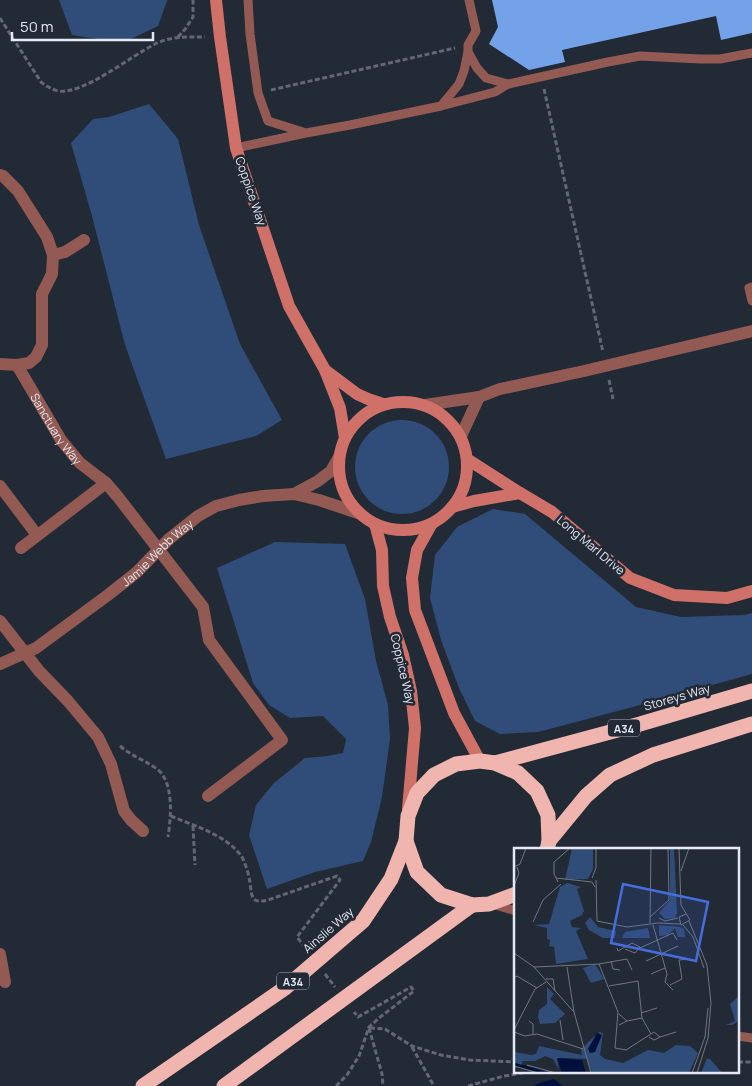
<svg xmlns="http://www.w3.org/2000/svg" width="752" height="1086" font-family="Manrope,sans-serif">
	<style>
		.green { fill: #304c78 }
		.water { fill: #00103d }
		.building { fill: #74a2e8 }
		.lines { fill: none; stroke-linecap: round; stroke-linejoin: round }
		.path { stroke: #616873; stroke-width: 3; stroke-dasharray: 5 2.5; stroke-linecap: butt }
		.lane { stroke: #935953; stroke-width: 9 }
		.street { stroke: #935953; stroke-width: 12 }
		.secondary { stroke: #cf7169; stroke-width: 12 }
		.highway { stroke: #f0b5af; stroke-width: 15 }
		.labels { text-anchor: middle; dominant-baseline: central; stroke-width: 5; stroke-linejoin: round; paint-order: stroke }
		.shield { fill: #222a36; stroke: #aab0ba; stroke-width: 1 }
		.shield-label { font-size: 11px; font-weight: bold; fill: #e4e9f2 }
		.street-label { font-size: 12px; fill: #e4e9f2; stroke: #222a36 }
		.inset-river { fill: none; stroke: #00103d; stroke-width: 2.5 }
		.inset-road { fill: none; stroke: #707681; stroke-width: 1 }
		.view { fill: #456ddd; fill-opacity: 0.15; stroke: #456ddd; stroke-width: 2.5 }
		.inset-edge { fill: none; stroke: #e4e9f2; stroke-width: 2.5 }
	</style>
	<rect width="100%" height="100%" fill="#222a36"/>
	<!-- green -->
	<g class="green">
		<polygon points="59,0 167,0 167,1 158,26 131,39 98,39 72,35"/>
		<polygon points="149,104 178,139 199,225 240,344 282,420 256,436 166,459 125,345 92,216 71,143 93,119 109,117"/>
		<circle cx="402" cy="467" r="47"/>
		<polygon points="493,509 525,514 636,607 681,617 744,615 752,613 752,674 629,708 538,732 500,734 475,721 459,688 441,640 430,598 435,555 457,527"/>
		<polygon points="275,542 345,544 365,599 376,661 388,705 390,739 382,797 371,842 363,861 315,872 267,889 249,835 256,805 274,783 305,758 327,756 343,753 346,739 323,716 290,718 269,705 253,683 217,568"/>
	</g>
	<!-- water -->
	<polygon class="water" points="554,1079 563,1086 533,1086 542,1082"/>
	<!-- building -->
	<polygon class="building" points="492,0 752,0 752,33 721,40 716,16 562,50 565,62 529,70 489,44 498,27"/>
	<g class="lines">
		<!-- path -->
		<g class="path">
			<path d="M0,18L41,82C46,86 51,89 58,91C83,95 131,56 155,44C171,36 187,37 205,37"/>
			<polyline points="178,37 186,28 193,17 193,0"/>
			<polyline points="544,89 603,352"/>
			<polyline points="271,90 455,48"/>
			<polyline points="609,380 613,399"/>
			<path d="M120,746C132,756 142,759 154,767C175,779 171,817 168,837"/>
			<path d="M171,816C194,826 227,835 242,857C246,865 249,875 250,883C252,897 251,904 268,900L337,876L340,880L297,937L306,949"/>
			<polyline points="193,826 195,865"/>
			<polyline points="325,974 335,987"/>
			<polyline points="369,1028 382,1074 383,1086"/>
			<polyline points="370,1028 385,1029 412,1046 441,1055 470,1060 516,1062"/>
			<polyline points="412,1047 434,1086"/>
			<polyline points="738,1062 752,1062"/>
			<polyline points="336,1086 347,1075 359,1056 369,1027 379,1018 414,991 411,987 358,1017 354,1012"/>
			<polyline points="468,1086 504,1076 528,1072"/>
		</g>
		<!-- lane -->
		<g class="lane">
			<polyline points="248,0 250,34 258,93 268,121 303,132"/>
			<polyline points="469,0 476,31 468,45 468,52 477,68 486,78 508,84"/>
			<polyline points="441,106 459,84 464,71 468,52"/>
			<polyline points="236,148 306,133 350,125 441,106 495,92 508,84 608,62 640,56 700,59 720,59 752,53"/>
			<polyline points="752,287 749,288 752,301"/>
			<polyline points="492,904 516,911"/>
			<polyline points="738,1036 752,1038"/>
		</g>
		<!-- street -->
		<g class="street">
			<polyline points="0,175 3,176 18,191 47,237 53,255 52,274 42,294 42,345 36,357 29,363 17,365 0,364"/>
			<polyline points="53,255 65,252 84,240"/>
			<path id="s1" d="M17,365L61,440L80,463L106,483L118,497L203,607L209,640L282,740L208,796"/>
			<polyline points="425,405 479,397 500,389 584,371 752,331"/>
			<polyline points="461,436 479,397"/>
			<polyline points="0,486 37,535"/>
			<polyline points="294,494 318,481 331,471 339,457"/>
			<polyline points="21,548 106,483"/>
			<polyline points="0,621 39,671 68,701 98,737 111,764 124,811 131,820 143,831"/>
			<path id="s2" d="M0,664L36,648L108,595L137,572L169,539L198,516L216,506L239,500L263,496L294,494L319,500L358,513"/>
			<polyline points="0,954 5,982"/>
		</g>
		<!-- secondary -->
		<g class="secondary">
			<polyline points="216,0 220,37 236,148 289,306 325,370 340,408 345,438"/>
			<polyline points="325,370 357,394 368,399 383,404"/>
			<circle cx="403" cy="466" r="64"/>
			<polyline points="467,459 520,493 552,512 630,578 674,595 727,598 752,591"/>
			<polyline points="452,507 474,501 520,493"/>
			<polyline points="375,524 382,550 383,586 390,617 403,655 411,691 415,728 408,809"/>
			<polyline points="431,525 417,550 412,578 415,610 454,713 480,761"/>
		</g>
		<!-- highway -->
		<g class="highway">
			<polyline points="495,763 640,724 752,691"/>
			<polyline points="549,841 586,796 610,775 653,755 752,724"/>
			<polyline points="516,894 489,904 472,905 441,895 417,872 406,841 408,816 417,793 434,775 456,764 480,761 495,763 518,773 537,791 548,815 549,841 547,850"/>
			<polyline points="143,1086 285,988 363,921 391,879 406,841"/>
			<polyline points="224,1086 472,905"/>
		</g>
	</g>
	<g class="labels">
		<!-- shield labels -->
		<g class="shield">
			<rect x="608" y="719.5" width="32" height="17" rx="4"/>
			<rect x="277" y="972.5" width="32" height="17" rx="4"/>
		</g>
		<g class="shield-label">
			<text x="624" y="728">A34</text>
			<text x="293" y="981">A34</text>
		</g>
		<!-- street labels -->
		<g class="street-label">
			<text transform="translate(251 191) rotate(71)">Coppice Way</text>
			<text stroke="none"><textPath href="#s1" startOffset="75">Sanctuary Way</textPath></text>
			<text transform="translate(591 545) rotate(40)">Long Marl Drive</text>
			<text stroke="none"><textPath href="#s2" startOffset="194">Jamie Webb Way</textPath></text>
			<text transform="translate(403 669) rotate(77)">Coppice Way</text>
			<text transform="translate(677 697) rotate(-16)">Storeys Way</text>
			<text transform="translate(328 930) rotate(-41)">Ainslie Way</text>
		</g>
	</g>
	<!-- overview -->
	<g transform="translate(514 848)">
		<rect width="225" height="225" fill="#222a36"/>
		<path d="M58,0H79V21L74,31L51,32ZM156,0H160L163,65L161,70L151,71L145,65L156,52ZM53,35L67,39L63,41L70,63L68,67L56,73L58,79L67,80L62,83L74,111L42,116L40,99L35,98L36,92L33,91V80L20,77L35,76L46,39ZM76,69L84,79L102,83L101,90H89L75,82L71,75ZM145,77L166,79L170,81L171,89H164L161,80L154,87L145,88ZM134,80L136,90H108L111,84ZM81,116L90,131L77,135L69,120ZM33,139L40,146L36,151L51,166L41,175L26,176L24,169L25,162L33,156ZM224,149L225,173L218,177H212L221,173L216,156ZM85,184L89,185L86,207L91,211L109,215L134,202L150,205L162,197L176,198L184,205L175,225H78L73,211L49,210L43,211L45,222L39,211L31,208L21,213H9L7,218L0,217V204L17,207L22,206L25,198L68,207L67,201ZM193,210L197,212L208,225H187Z" fill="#304c78"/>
		<path d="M83,185L88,187L81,204L76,205L74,201ZM43,210L68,212L72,225H48Z" fill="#00103d"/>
		<path class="inset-river" d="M0,216L32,225"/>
		<path class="inset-road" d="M165,0L167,57L176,72L167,77L165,69L172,66M0,19L6,16L12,0M167,23L175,0M42,30L78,34L81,39M78,30L82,20V0M82,32L83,73M44,34L40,26V14L56,0M0,38L5,25L3,19M136,69L155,52L154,0M145,70L151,73L164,70M83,73L113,79L144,75L166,76M175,73L193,117L197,155L194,190L183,225M19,74L29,52L47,36M136,75L137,0M139,77L153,126L151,134L159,142M169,77L179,89L190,120M103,100L104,103L118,95L126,99L121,105L111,101M126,100L159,85L163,92M0,105L20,119L60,164L77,225M97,113L99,121L106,122M132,113L164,98M85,116L104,164L101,200L112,202L140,184L146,189L140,192L135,189M20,119L85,116L113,111L118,122M53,119L60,164M137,126L151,120M0,130L3,128L23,140M32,131H39L41,143M156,137L168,131L165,112L174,111M95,138L124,133L128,170L137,186M127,165L143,160M105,166L113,173L105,177M46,172L49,192M15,173L19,176V186M113,173L128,170M0,182L21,141L32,134M0,184L11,188L23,186L69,201M146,189L162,184M13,217L42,225M0,218L24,225M178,225L191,189L194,160"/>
		<path class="view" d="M109,36L194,54L182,113L97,95Z"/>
		<rect width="225" height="225" class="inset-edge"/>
	</g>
	<!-- scale -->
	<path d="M12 32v8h141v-8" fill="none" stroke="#e4e9f2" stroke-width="2.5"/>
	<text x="20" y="32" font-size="15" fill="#e4e9f2" stroke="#222a36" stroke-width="4" paint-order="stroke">50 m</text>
</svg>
